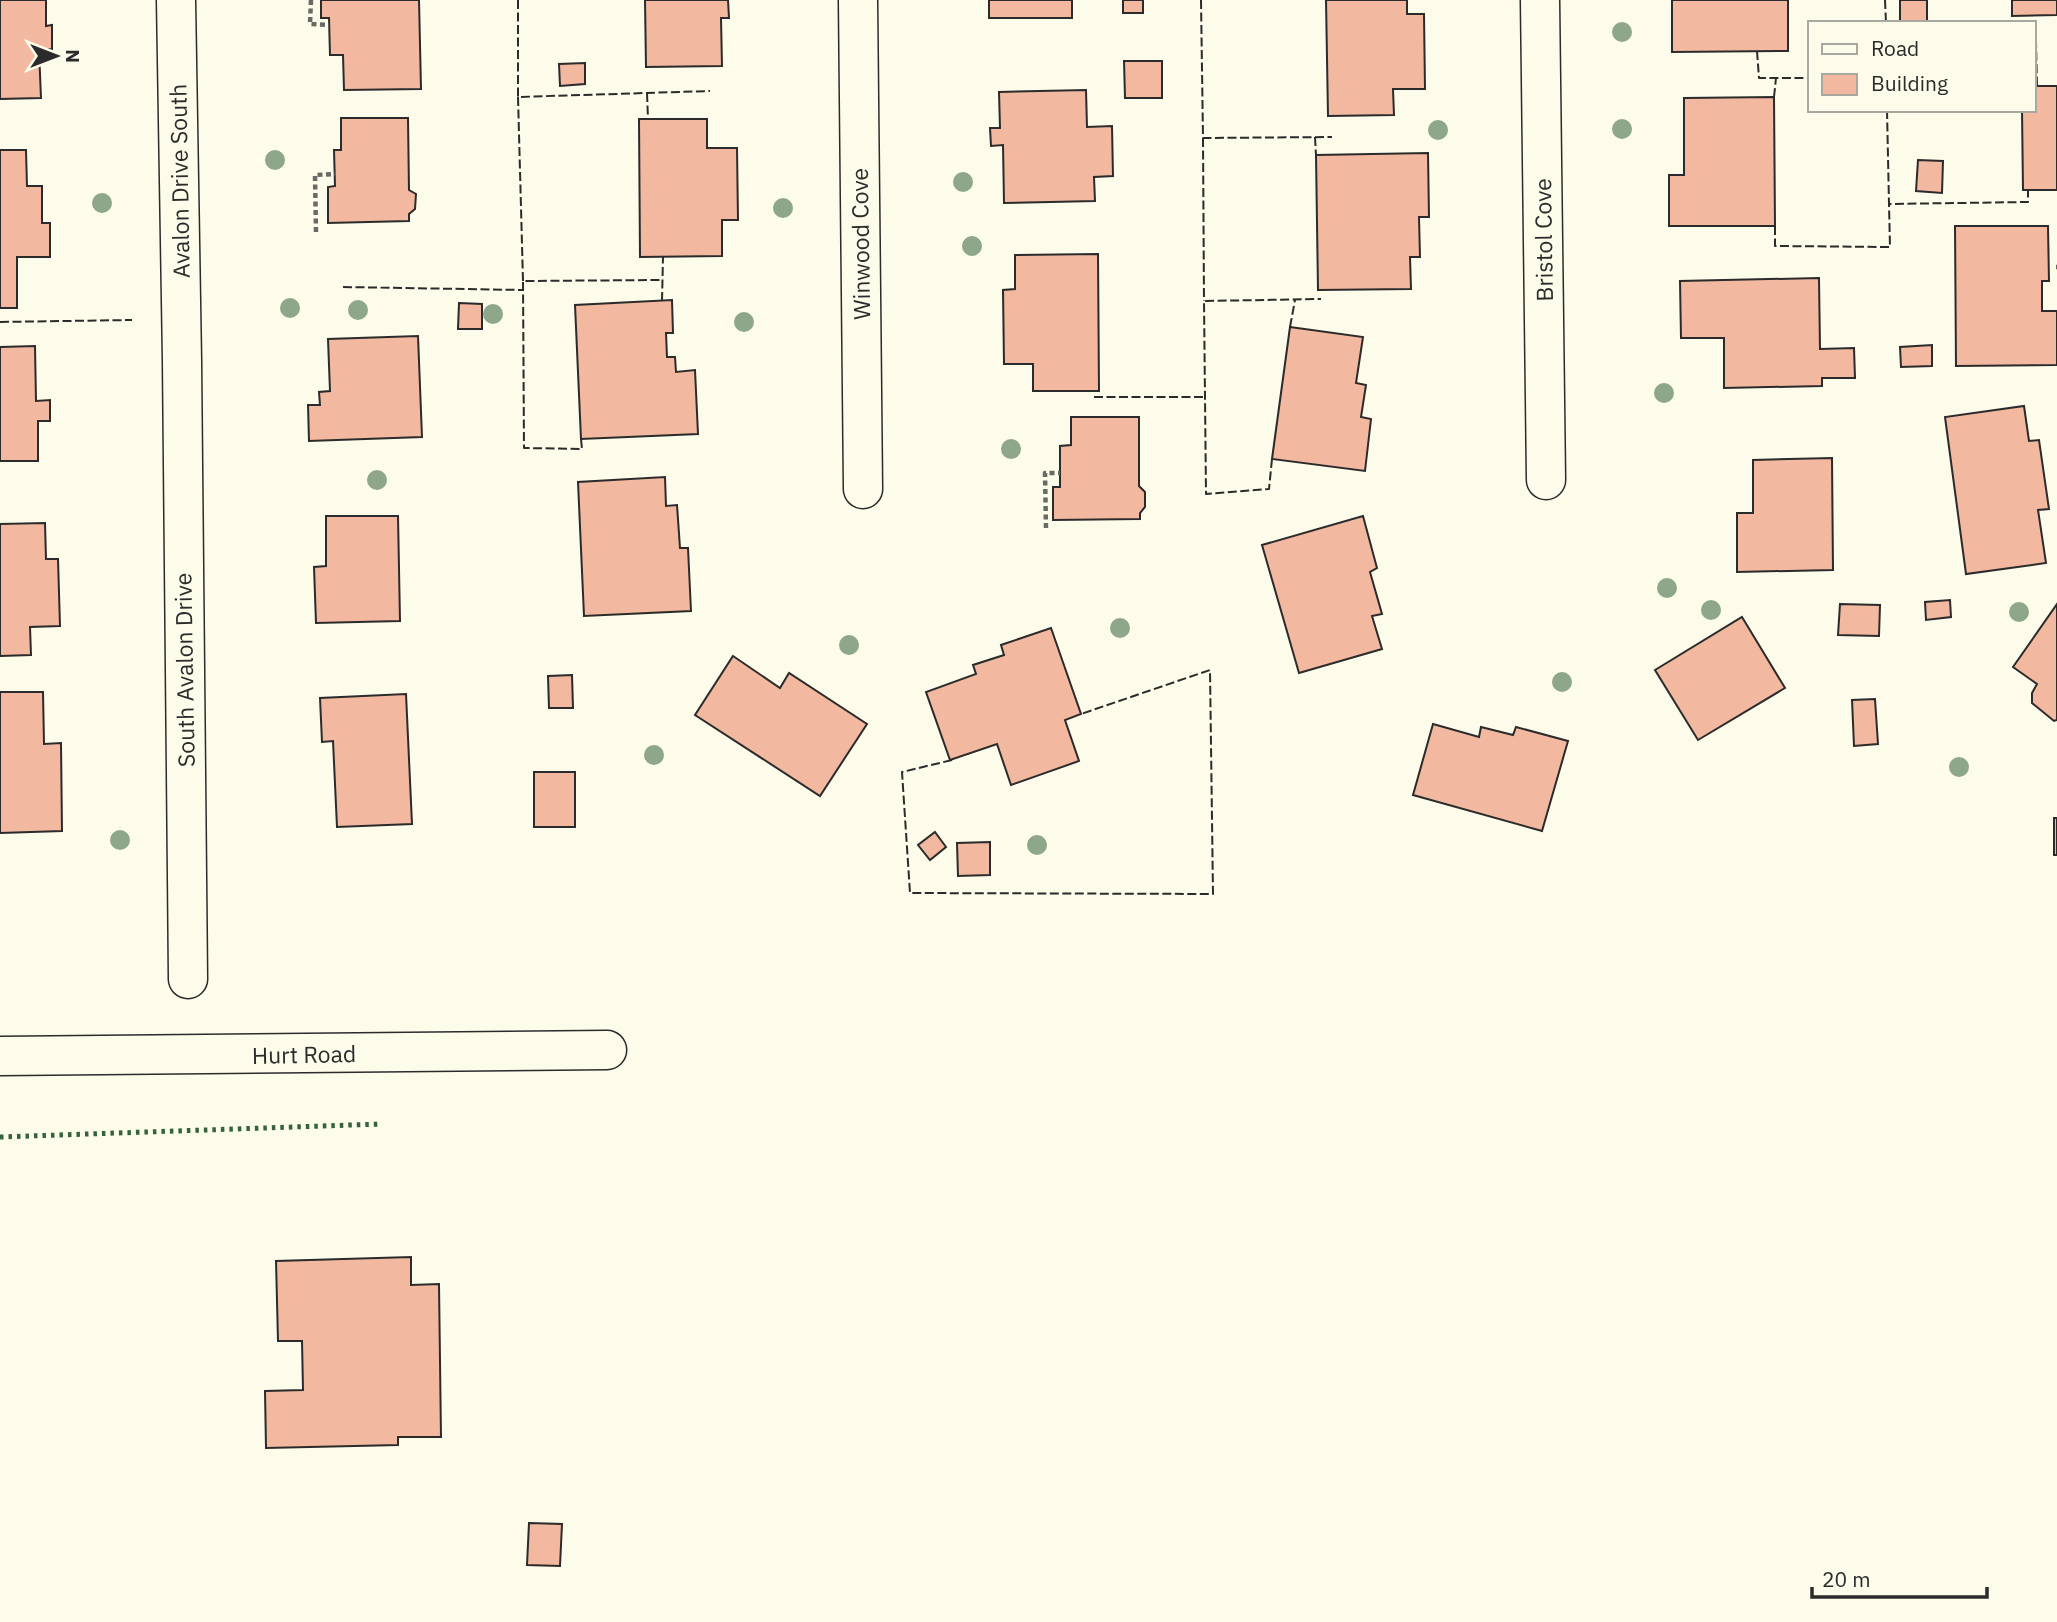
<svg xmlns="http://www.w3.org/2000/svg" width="2057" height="1622" font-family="'IBM Plex Sans',sans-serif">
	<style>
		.building { fill: #f2b8a0; stroke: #2b2b2b; stroke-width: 2 }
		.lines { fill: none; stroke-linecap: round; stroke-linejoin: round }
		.minor-casing { stroke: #2b2b2b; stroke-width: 41 }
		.path { stroke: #6a6964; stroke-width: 4.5; stroke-dasharray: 5 3.5; stroke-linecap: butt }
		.minor { stroke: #fdfbea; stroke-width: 38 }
		.hedge { stroke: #34623c; stroke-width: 5; stroke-dasharray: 3.5 5; stroke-linecap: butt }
		.fence { stroke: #2b2b2b; stroke-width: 2; stroke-dasharray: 9 3.5; stroke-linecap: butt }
		.tree { fill: #8ea78a }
		.labels { text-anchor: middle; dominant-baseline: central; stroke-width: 5; stroke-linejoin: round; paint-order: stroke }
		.street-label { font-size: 23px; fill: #2b2b2b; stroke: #fdfbea }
	</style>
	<rect width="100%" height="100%" fill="#fdfbea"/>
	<!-- building -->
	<g class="building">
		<polygon points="0,0 46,0 46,26 52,25 52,49 39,50 41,98 0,99"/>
		<polygon points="321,0 419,0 421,89 344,90 343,55 330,55 329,18 321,18"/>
		<polygon points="645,0 728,0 729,18 721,18 722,66 646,67"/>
		<rect x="989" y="0" width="83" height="18"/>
		<rect x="1123" y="0" width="20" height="13"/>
		<polygon points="1326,0 1407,0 1407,14 1424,14 1425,89 1393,89 1394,115 1328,116"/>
		<polygon points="1672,0 1788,0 1788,51 1672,52"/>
		<rect x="1900" y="0" width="27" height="23"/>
		<polygon points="2012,0 2057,0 2057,15 2012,16"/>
		<polygon points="1124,61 1162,61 1162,98 1125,98"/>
		<polygon points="585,63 585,84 560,86 559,64"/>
		<polygon points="2034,86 2057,86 2057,190 2023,190 2022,110 2034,110"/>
		<polygon points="1086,90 1087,127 1112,126 1113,176 1094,177 1095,201 1004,203 1003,145 991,146 990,128 1000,128 999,92"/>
		<polygon points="1774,97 1775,226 1669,226 1669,175 1684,175 1684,98"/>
		<polygon points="341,118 408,118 409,190 416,194 415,209 409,214 409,221 328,223 328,187 335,186 334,150 341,150"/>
		<polygon points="639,119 707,119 707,148 737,148 738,220 722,220 722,256 640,257"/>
		<polygon points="0,150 26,150 27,186 42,186 42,223 50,223 50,257 17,257 17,308 0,308"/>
		<polygon points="1428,153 1429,217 1419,217 1420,257 1410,257 1411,289 1318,290 1316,155"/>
		<polygon points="1918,160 1943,161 1942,193 1916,191"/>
		<polygon points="1955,226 2048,226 2049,281 2042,281 2042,311 2057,311 2057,365 1956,366"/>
		<polygon points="1098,254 1099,391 1033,391 1033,364 1004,364 1003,290 1015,289 1015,255"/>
		<polygon points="1819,278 1820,349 1854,348 1855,378 1822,378 1822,386 1724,388 1724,338 1681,338 1680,281"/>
		<polygon points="672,300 673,333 666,333 667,357 675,357 676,372 695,370 698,434 581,439 575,305"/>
		<polygon points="459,303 482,304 482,329 458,329"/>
		<polygon points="1290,327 1363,337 1356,383 1366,385 1361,417 1371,419 1365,471 1272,459"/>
		<polygon points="418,336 422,437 309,441 308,405 320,405 319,392 330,391 328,339"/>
		<polygon points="1932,345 1932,366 1901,367 1900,347"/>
		<polygon points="35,346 36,401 50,400 50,421 38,421 38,461 0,461 0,347"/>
		<polygon points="2024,406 2029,441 2039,440 2049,509 2038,510 2046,563 1966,574 1945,417"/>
		<polygon points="1071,417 1139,417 1139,486 1145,492 1145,507 1140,513 1140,519 1053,520 1053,487 1060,487 1060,446 1071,445"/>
		<polygon points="1832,458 1833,570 1737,572 1737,513 1753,513 1753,460"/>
		<polygon points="665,477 666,506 677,505 680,548 688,548 691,611 584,616 578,482"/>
		<polygon points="326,516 398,516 400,621 316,623 314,567 326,566"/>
		<polygon points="1363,516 1377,568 1370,572 1382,614 1372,616 1382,649 1299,673 1262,545"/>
		<polygon points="45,523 46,559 58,559 60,626 30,627 31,655 0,656 0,524"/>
		<polygon points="1950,600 1951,617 1926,620 1925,602"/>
		<polygon points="1840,604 1880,605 1879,636 1838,635"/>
		<polygon points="2057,604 2057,720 2054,721 2032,703 2032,693 2037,684 2013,667"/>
		<polygon points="1742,617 1785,688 1698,740 1655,670"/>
		<polygon points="1051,628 1081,714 1065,720 1079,761 1011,785 997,744 950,760 926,692 976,674 973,665 1004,655 1001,645"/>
		<polygon points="733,656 780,688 789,673 867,724 820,796 695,715"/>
		<polygon points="572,675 573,708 549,708 548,676"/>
		<polygon points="0,692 43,692 44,744 61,743 62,831 0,833"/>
		<polygon points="406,694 412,824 337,827 333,741 322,742 320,698"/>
		<polygon points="1875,699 1878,744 1854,746 1852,700"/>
		<polygon points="1433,724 1479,737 1481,727 1513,735 1516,727 1568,741 1542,831 1413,795"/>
		<rect x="534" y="772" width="41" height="55"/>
		<rect x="2054" y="818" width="3" height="37"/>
		<polygon points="935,832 946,847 930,860 918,845"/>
		<polygon points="990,842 990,875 958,876 957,843"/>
		<polygon points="411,1257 411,1285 439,1284 441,1437 398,1437 398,1445 266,1448 265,1391 303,1390 302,1341 278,1341 276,1261"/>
		<polygon points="529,1523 562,1524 560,1566 527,1565"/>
	</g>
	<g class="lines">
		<defs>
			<g id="minor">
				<polyline points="176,0 182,361 188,979"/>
				<polyline points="858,0 863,489"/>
				<polyline points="1540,0 1546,480"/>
				<polyline points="0,1056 607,1050"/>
			</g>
		</defs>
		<!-- minor casing -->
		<use href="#minor" class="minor-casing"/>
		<!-- path -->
		<g class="path">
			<polyline points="311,0 310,24 329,25"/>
			<polyline points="316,232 315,175 335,174"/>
			<polyline points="2056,267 2057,267"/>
			<polyline points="1046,528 1045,473 1060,473"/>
		</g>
		<!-- minor -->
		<use href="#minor" class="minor"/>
		<!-- hedge -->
		<polyline class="hedge" points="0,1137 381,1124"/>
		<!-- fence -->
		<g class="fence">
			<polyline points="518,0 518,97 710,91"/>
			<polyline points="1201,0 1203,138 1332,137"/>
			<polyline points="1885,0 1886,23"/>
			<polyline points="2034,41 2036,41 2037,86"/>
			<polyline points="1757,51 1759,78 1810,78"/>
			<polyline points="647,93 648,119"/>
			<polyline points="518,97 523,281"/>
			<polyline points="1774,97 1776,78"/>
			<polyline points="1887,110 1889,204 2028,202 2028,190"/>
			<polyline points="1315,137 1316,155"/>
			<polyline points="1203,138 1204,301"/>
			<polyline points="1775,226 1775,246 1890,247 1889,204"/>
			<polyline points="343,287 523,290"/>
			<polyline points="662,301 663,257"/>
			<polyline points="0,322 132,320"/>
			<polyline points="1290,327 1295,300"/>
			<polyline points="1094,397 1205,397"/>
			<polyline points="581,439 582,449 524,448 523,281 662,280"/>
			<polyline points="1272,459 1269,489 1206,494 1204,301 1321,299"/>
			<polyline points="952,760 902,772 910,893 1213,894 1210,670 1081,714"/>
		</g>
	</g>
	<!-- trees -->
	<g class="tree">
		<circle cx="1622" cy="32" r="10"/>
		<circle cx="1622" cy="129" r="10"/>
		<circle cx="1438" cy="130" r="10"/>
		<circle cx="275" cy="160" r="10"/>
		<circle cx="963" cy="182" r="10"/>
		<circle cx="102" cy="203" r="10"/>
		<circle cx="783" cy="208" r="10"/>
		<circle cx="972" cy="246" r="10"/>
		<circle cx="290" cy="308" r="10"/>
		<circle cx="358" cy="310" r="10"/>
		<circle cx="493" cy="314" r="10"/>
		<circle cx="744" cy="322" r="10"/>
		<circle cx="1664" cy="393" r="10"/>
		<circle cx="1011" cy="449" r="10"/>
		<circle cx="377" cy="480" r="10"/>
		<circle cx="1667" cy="588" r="10"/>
		<circle cx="1711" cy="610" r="10"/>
		<circle cx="2019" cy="612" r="10"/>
		<circle cx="1120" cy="628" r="10"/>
		<circle cx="849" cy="645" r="10"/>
		<circle cx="1562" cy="682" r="10"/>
		<circle cx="654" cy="755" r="10"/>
		<circle cx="1959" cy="767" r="10"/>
		<circle cx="120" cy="840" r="10"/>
		<circle cx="1037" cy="845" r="10"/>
	</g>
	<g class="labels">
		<!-- street labels -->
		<g class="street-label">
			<text transform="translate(179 181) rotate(-91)">Avalon Drive South</text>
			<text transform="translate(1543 240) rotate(-91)">Bristol Cove</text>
			<text transform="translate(860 244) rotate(-91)">Winwood Cove</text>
			<text transform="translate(184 670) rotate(-91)">South Avalon Drive</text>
			<text transform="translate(304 1054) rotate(-1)">Hurt Road</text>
		</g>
	</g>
	<!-- legend -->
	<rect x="1808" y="21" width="228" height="91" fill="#fdfbea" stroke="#a9a89e" stroke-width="2"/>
	<rect x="1822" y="44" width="35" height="10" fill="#fdfbea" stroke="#a9a89e" stroke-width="2"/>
	<text x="1871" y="56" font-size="21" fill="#2b2b2b">Road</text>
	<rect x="1822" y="74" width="35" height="21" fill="#f2b8a0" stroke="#a9a89e" stroke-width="2"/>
	<text x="1871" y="91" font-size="21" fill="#2b2b2b">Building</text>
	<!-- north arrow -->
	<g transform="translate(56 56) rotate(90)" stroke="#fdfbea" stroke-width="5" paint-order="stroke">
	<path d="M0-5L12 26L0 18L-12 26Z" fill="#2b2b2b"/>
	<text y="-10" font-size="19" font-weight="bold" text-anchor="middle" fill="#2b2b2b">N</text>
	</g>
	<!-- scale -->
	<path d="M1812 1587v10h175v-10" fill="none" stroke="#2b2b2b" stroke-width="3.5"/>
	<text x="1822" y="1587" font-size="21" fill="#2b2b2b" stroke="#fdfbea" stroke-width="5" paint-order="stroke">20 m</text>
</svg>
